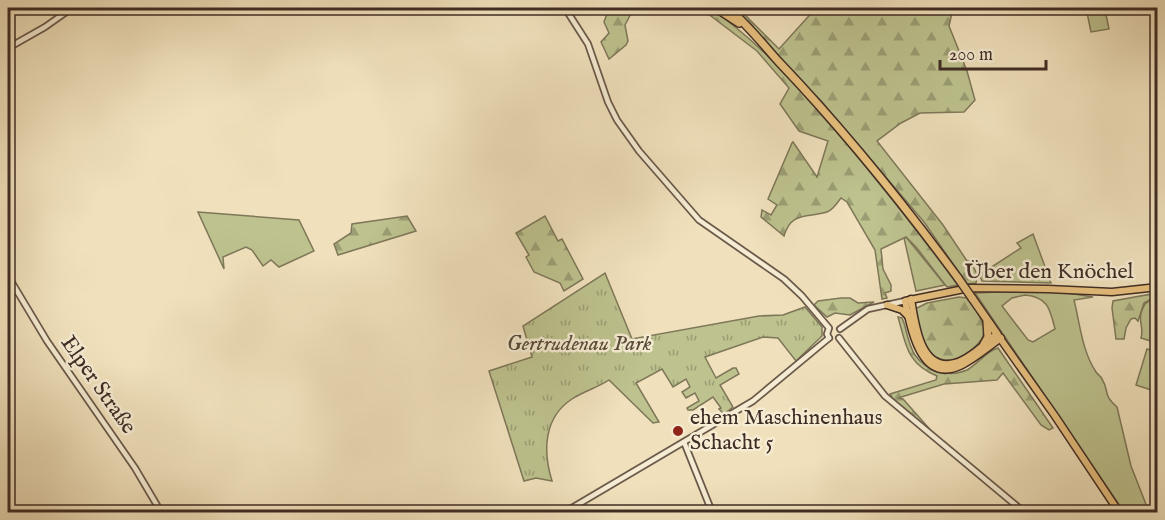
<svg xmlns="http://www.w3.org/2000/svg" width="1165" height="520" font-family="'IM FELL English',serif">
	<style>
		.grass { fill: #bdc28e; stroke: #7e7759; stroke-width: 1.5; fill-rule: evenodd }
		.forest { fill: url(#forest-firs); stroke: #7e7759; stroke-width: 1.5 }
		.park { fill: url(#park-tufts); stroke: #7e7759; stroke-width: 1.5 }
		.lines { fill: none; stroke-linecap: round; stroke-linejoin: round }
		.minor-casing { stroke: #6b594a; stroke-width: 8 }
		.major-casing { stroke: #3f2c24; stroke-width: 9 }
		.highway-casing { stroke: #3f2c24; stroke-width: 10 }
		.minor { stroke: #f5ecd3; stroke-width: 4.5 }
		.major { stroke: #e8c07e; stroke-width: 6 }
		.highway { stroke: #e8c07e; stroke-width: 7 }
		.highway-bridge-casing { stroke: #3f2c24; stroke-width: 10; stroke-linecap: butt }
		.highway-bridge { stroke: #e8c07e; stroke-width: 7 }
		.poi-dot { fill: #8f2418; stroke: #f5ecd3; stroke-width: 2 }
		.labels { text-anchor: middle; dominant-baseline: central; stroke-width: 5; stroke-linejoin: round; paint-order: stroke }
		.street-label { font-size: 22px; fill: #3f2c24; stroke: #f5ecd3 }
		.park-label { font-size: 22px; font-style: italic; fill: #584a39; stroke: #f5ecd3 }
		.poi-label { font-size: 22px; fill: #3f2c24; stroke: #f5ecd3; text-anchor: start }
	</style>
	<defs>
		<pattern id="forest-firs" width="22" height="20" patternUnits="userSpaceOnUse" patternTransform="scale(1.5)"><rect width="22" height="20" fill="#bdc28e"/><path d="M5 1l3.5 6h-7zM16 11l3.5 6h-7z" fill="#9b9e74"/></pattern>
		<pattern id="park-tufts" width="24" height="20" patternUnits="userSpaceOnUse" patternTransform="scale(1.5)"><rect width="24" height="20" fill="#bdc28e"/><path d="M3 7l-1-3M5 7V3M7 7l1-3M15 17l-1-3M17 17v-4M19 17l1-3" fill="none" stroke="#9b9e74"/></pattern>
	</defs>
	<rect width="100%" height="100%" fill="#f0e1bc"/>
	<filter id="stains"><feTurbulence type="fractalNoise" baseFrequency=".00333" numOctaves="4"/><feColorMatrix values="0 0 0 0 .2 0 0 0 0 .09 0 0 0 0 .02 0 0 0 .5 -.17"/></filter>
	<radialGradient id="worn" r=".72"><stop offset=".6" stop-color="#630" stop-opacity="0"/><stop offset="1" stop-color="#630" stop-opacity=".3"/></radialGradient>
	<!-- grass -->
	<g class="grass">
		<polygon points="198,212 299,220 314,251 279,267 271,260 263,266 252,250 246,247 223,257 224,269"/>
		<polygon points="1033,234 1051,283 982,281 980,276 982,273 1021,248 1017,243"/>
		<polygon points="906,237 945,285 916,291 904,238"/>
		<path d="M999,292H1061L1093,297L1074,300C1080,324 1082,351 1096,372C1098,375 1101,376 1102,379C1110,392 1102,394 1117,407L1131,466L1149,512H1124L975,293ZM1025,295C1048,297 1050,309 1055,329L1033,342L1028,340L1002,306L1012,298Z"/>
		<path d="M1157,296H1158L1157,343L1141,338C1145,325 1135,321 1145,304Z"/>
		<polygon points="1147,349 1157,352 1157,392 1136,385"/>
	</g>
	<!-- forest -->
	<g class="forest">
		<polygon points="609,8 634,8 625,25 628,41 626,45 609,59 601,42 609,33 604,22"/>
		<path d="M705,8H710C756,40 791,78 827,121C873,174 916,229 958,285L947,287L916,247L906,237L881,249L883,269L891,285V291L885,293L887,298L882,299L875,250L847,202L841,198C837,203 833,210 827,212C808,218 791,211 784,236L761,217L762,210L771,215L777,205L768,199L792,143L793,142L817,177L828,141L799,131L780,104L789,88L757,51L703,10Z"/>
		<polygon points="731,8 738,8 779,49 816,8 953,8 949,26 967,71 975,100 964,112 920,113 901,123 877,141 943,225 967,261 970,261 977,274 976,283 967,284 924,222 862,149 822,102"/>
		<polygon points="1086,8 1112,8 1105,10 1109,29 1091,32"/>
		<polygon points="407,216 416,231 338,255 334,244 351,233 352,224"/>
		<polygon points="545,216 558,241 562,239 583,279 564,291 560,283 534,272 526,257 529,255 516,233"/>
		<polygon points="1157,293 1157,296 1144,303 1138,321 1135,318 1131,319 1126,328 1124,339 1116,339 1112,308 1113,301"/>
		<path d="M959,297L967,298C973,307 984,319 984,331C984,344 960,361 946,360C942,360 932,356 929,353C918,343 918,323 915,309L927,303Z"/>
		<polygon points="841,298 850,298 858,303 874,302 850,315 835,313 827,317 814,305 818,301"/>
		<path d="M898,317L902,318L904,323C907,333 909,346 915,355C926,371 949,378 967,370C978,364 985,352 998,348L1053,428L1049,430L1041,425L1003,373L997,380L944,384L898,398L903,399L934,434L893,399L890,394L936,380L937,376C907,364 906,345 898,317Z"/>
	</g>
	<!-- park -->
	<path class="park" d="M605,273L632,339L759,316L783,315L805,307L822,327V336L796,361L778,338L763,337L705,357L716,378L733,368H736L739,374L720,385L733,407L724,414L719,409L721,408L713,397L693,410H688L687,408L699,401L695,393L686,398L682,392L690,387L686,379L673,387L662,369L636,383L659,422L653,423L609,380C597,388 584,391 572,399C543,418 543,452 552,481L536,478L524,481L489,371L532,357L523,326Z"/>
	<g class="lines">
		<defs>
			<g id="minor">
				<polyline points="565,8 588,44 608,102 617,120 639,151 699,220 784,279 802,296 829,328 827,334 829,338"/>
				<polyline points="8,48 45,27 72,8"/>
				<polyline points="8,276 47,341 135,468 161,512"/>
				<polyline points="840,329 868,309 905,301"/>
				<polyline points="839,338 885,396 1024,512"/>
				<polyline points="684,442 712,512"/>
				<polyline points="565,512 753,401 829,338"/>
			</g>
			<g id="major">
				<path d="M911,299C915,322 920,373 955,363C970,359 985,343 997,334L1055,416L1119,512"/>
				<polyline points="887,305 902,310 908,316"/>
				<path d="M1001,338C988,347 976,358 962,365C920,386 911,328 905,301L969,288L1048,289L1112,292L1158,287"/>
			</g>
			<g id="highway">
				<polyline points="716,8 739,23"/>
				<path d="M728,8C746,23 762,43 778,61C843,129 902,202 958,278"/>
				<polyline points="972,298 997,334"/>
				<polyline points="984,344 988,337 987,322"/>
			</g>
		</defs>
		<!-- minor casing -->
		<use href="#minor" class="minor-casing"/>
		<!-- major casing -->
		<use href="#major" class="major-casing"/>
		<!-- highway casing -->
		<use href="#highway" class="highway-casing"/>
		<!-- minor -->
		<use href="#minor" class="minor"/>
		<!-- major -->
		<use href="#major" class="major"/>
		<!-- highway -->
		<use href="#highway" class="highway"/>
		<defs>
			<polyline id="highway-bridge" points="958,278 972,298"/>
		</defs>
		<!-- highway-bridge casing -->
		<use href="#highway-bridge" class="highway-bridge-casing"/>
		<!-- highway-bridge -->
		<use href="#highway-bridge" class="highway-bridge"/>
	</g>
	<!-- markers -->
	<circle class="poi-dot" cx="678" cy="431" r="6"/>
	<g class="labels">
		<!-- street labels -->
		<g class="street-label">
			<text x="1049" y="272">Über den Knöchel</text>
			<text transform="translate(98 385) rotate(55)">Elper Straße</text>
		</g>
		<!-- park labels -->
		<g class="park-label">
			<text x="579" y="344">Gertrudenau Park</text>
		</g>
		<!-- poi labels -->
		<g class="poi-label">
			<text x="690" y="418">ehem Maschinenhaus<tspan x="690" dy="25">Schacht 5</tspan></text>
		</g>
	</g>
	<!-- margin -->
	<rect width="1165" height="520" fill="none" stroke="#f0e1bc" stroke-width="30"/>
	<rect x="9" y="9" width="1147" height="502" fill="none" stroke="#3f2c24" stroke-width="3"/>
	<rect x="15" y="15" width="1135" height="490" fill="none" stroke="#3f2c24" stroke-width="1.5"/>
	<!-- scale -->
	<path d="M940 60v9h106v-9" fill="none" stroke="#3f2c24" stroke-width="3"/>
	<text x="949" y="60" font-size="18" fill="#3f2c24" stroke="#f5ecd3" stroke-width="4.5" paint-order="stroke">200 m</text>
	<rect width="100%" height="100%" filter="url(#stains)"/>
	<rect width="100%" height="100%" fill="url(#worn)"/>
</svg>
